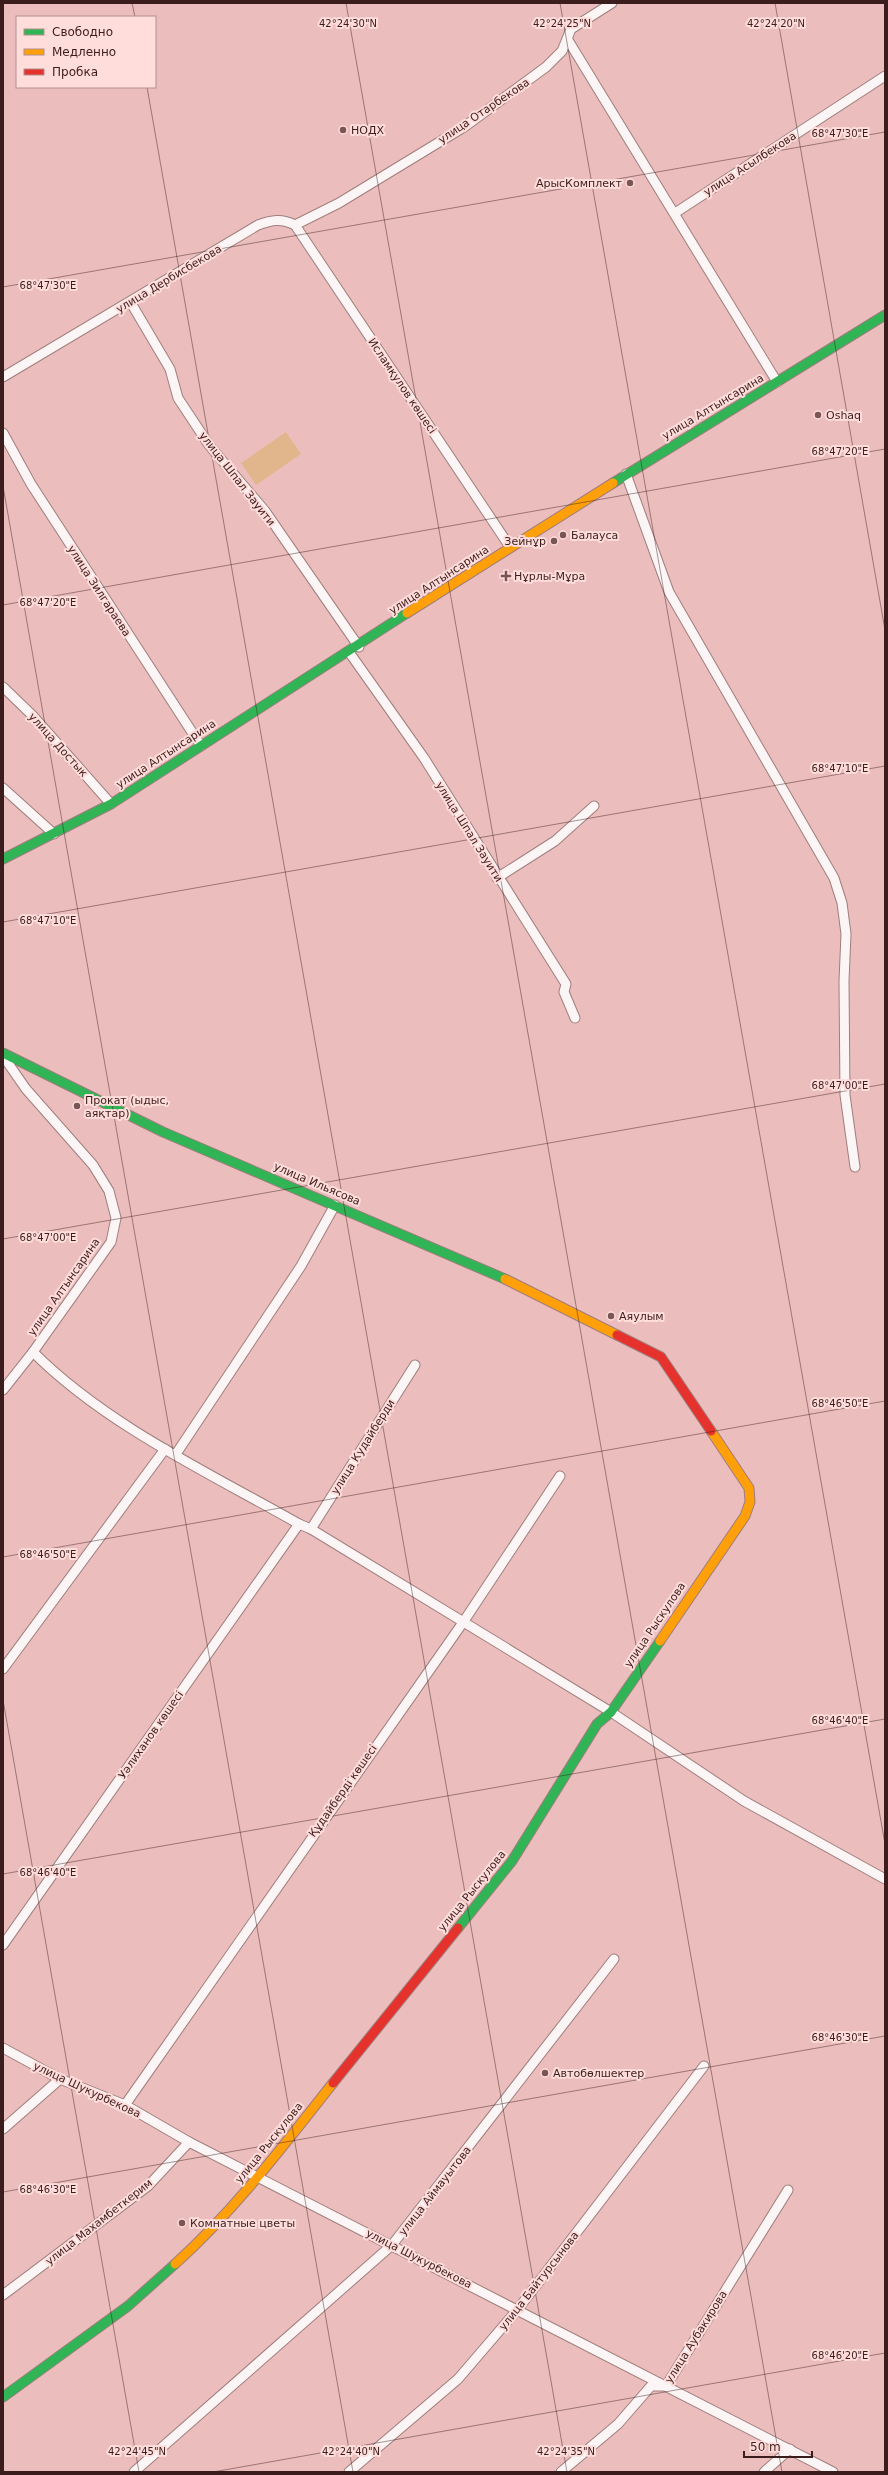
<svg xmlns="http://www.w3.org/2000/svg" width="888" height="2475" font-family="'DejaVu Sans',sans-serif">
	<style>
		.green { fill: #e1b68c }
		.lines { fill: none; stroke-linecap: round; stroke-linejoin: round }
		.street-casing { stroke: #9f7e7d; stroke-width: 11 }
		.fast-casing { stroke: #9f7e7d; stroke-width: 11 }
		.slow-casing { stroke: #9f7e7d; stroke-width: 11 }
		.jam-casing { stroke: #9f7e7d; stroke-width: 11 }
		.street { stroke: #fcf5f5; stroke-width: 9 }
		.fast { stroke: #30b455; stroke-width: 9 }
		.slow { stroke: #ff9f0a; stroke-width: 9 }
		.jam { stroke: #e5322d; stroke-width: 9 }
		.ticks { fill: none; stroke: #3c1d1d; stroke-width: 1; stroke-opacity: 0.45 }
		.poi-dot { fill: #795555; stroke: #ffdddb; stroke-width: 1.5 }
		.labels { text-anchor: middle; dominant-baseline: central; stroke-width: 4; stroke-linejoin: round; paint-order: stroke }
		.street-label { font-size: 11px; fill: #3c1d1d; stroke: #ffdddb }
		.poi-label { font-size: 11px; fill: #3c1d1d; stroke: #ffdddb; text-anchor: start }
		.ticks-label { font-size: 10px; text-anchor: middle; fill: #3c1d1d; stroke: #ffdddb; stroke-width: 4; stroke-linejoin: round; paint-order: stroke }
	</style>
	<rect width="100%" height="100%" fill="#ebbebd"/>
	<!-- green -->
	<polygon class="green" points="286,432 301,454 256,485 241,463"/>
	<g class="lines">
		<defs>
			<g id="street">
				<polyline points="568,40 777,382"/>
				<polyline points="675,213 885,76"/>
				<polyline points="295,225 510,547"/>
				<polyline points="131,303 170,369 178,398 209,445 265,511 359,647"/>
				<path d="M3,377L258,225C272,220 281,218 295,225L339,203L464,127L546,67L562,51L571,29L612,3"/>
				<polyline points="3,433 31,484 201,746"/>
				<polyline points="626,474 669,592 834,878 842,903 846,934 844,981 845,1095 855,1167"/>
				<polyline points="349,652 424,758 566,984 564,992 575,1018"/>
				<polyline points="3,687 33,716 111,804"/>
				<polyline points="3,788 54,834"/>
				<polyline points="497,878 555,841 594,806"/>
				<polyline points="3,1056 26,1089 93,1165 109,1191 116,1218 111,1242 33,1352 3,1390"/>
				<path d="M33,1352C106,1425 209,1473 299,1524L311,1529L611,1712L744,1801L885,1879"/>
				<polyline points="176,1454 301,1266 335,1205"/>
				<polyline points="311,1529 415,1365"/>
				<polyline points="3,1669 165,1449"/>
				<polyline points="3,1945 299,1524"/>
				<polyline points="3,2048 60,2079 125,2105 189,2142 833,2472"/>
				<polyline points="125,2105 464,1621 560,1476"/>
				<polyline points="3,2129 60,2079"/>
				<polyline points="3,2295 148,2186 189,2142"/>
				<polyline points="134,2472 392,2245 614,1959"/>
				<polyline points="349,2472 458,2379 518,2309 704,2066"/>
				<polyline points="561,2472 618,2424 651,2386 666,2386 788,2190"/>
				<polyline points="764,2472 790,2449"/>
			</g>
			<g id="fast">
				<polyline points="613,483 885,315"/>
				<polyline points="3,859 111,804 407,613"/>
				<polyline points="3,1053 163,1132 505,1279"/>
				<polyline points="458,1928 512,1861 597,1724 611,1712 660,1641"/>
				<polyline points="3,2397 128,2306 175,2264"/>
			</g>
			<g id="slow">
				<polyline points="407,613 613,483"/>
				<polyline points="505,1279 617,1335"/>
				<polyline points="660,1641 745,1516 750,1502 749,1488 711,1431"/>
				<path d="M175,2264C235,2210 283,2146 333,2083"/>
			</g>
			<g id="jam">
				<polyline points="617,1335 661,1357 711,1431"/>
				<polyline points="333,2083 458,1928"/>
			</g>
		</defs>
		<!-- street casing -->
		<use href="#street" class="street-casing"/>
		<!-- fast casing -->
		<use href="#fast" class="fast-casing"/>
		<!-- slow casing -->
		<use href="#slow" class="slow-casing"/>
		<!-- jam casing -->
		<use href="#jam" class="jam-casing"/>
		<!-- street -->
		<use href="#street" class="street"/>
		<!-- fast -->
		<use href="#fast" class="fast"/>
		<!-- slow -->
		<use href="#slow" class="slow"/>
		<!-- jam -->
		<use href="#jam" class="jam"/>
	</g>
	<!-- ticks -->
	<path class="ticks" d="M132,3L135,17M346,3L782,2472M560,3L885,1844M775,3L885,630M147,87L567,2472M3,287L885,132M3,486L353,2472M3,605L885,449M3,922L885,766M3,1239L885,1084M3,1557L885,1401M3,1700L139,2472M3,1874L885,1719M3,2192L885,2036M213,2472L885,2353"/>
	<!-- markers -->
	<g class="poi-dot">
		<circle cx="343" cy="130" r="4"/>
		<circle cx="630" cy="183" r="4"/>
		<circle cx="818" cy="415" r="4"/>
		<circle cx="563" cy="535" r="4"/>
		<circle cx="554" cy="541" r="4"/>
		<path d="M504 570h4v4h4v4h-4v4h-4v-4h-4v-4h4z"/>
		<circle cx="77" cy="1106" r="4"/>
		<circle cx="611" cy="1316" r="4"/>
		<circle cx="545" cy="2073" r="4"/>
		<circle cx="182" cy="2223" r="4"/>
	</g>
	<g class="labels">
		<!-- street labels -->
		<g class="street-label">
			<text transform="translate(484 111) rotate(-34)">улица Отарбекова</text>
			<text transform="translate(750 164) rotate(-33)">улица Асылбекова</text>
			<text transform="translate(169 279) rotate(-31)">улица Дербисбекова</text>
			<text transform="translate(402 386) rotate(56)">Исламқулов көшесі</text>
			<text transform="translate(713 407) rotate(-31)">улица Алтынсарина</text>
			<text transform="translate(237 479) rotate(52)">улица Шпал Зауити</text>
			<text transform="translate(439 580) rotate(-33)">улица Алтынсарина</text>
			<text transform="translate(99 591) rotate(57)">улица Зилгараева</text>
			<text transform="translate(58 745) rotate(48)">улица Достык</text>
			<text transform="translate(166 754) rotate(-33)">улица Алтынсарина</text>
			<text transform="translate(469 832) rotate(58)">улица Шпал Зауити</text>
			<text transform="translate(317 1184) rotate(23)">улица Ильясова</text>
			<text transform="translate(64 1287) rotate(-55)">улица Алтынсарина</text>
			<text transform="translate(363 1447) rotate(-58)">улица Кудайберди</text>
			<text transform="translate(655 1625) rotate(-56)">улица Рыскулова</text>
			<text transform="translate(151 1735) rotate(-55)">Уәлиханов көшесі</text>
			<text transform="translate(343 1791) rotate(-55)">Құдайберді көшесі</text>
			<text transform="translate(472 1891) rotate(-51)">улица Рыскулова</text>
			<text transform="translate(87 2090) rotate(25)">улица Шукурбекова</text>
			<text transform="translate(269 2143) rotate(-51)">улица Рыскулова</text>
			<text transform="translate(435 2191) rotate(-52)">улица Аймауытова</text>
			<text transform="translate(99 2222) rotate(-38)">улица Махамбеткерим</text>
			<text transform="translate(419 2259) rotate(27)">улица Шукурбекова</text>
			<text transform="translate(539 2281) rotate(-52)">улица Байтурсынова</text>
			<text transform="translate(696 2337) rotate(-58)">улица Аубакирова</text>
		</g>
		<!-- poi labels -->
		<g class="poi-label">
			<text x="351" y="130">НОДХ</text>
			<text x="622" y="183" text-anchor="end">АрысКомплект</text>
			<text x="826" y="415">Oshaq</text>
			<text x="571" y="535">Балауса</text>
			<text x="546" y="541" text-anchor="end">Зейнұр</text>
			<text x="514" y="576">Нұрлы-Мұра</text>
			<text x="85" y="1100">Прокат (ыдыс,<tspan x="85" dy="13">аяқтар)</tspan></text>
			<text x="619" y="1316">Аяулым</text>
			<text x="553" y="2073">Автобөлшектер</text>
			<text x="190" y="2223">Комнатные цветы</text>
		</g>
	</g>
	<g class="ticks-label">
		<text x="348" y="27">42°24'30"N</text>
		<text x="562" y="27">42°24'25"N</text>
		<text x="776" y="27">42°24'20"N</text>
		<text x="840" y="137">68°47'30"E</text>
		<text x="48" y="289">68°47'30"E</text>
		<text x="840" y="455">68°47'20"E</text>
		<text x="48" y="606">68°47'20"E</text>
		<text x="840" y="772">68°47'10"E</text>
		<text x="48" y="924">68°47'10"E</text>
		<text x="840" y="1089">68°47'00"E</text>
		<text x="48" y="1241">68°47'00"E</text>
		<text x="840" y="1407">68°46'50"E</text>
		<text x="48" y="1558">68°46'50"E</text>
		<text x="840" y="1724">68°46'40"E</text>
		<text x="48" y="1876">68°46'40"E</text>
		<text x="840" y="2041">68°46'30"E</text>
		<text x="48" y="2193">68°46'30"E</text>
		<text x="840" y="2359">68°46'20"E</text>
		<text x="137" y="2455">42°24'45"N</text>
		<text x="351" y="2455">42°24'40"N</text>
		<text x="566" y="2455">42°24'35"N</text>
	</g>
	<!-- border -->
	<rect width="888" height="2475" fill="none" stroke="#3c1d1d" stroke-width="8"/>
	<!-- legend -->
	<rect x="16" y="16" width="140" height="72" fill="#ffdddb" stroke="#b1908f"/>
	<rect x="24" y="29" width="20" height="6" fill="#30b455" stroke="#b1908f"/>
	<text x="52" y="36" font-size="12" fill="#3c1d1d">Свободно</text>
	<rect x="24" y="49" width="20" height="6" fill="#ff9f0a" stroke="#b1908f"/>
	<text x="52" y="56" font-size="12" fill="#3c1d1d">Медленно</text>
	<rect x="24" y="69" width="20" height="6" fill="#e5322d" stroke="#b1908f"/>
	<text x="52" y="76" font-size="12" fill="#3c1d1d">Пробка</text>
	<!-- scale -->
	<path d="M744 2451v6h68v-6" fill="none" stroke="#3c1d1d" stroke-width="2"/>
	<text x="750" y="2451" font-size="12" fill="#3c1d1d" stroke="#ffdddb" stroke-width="3" paint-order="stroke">50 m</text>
</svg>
